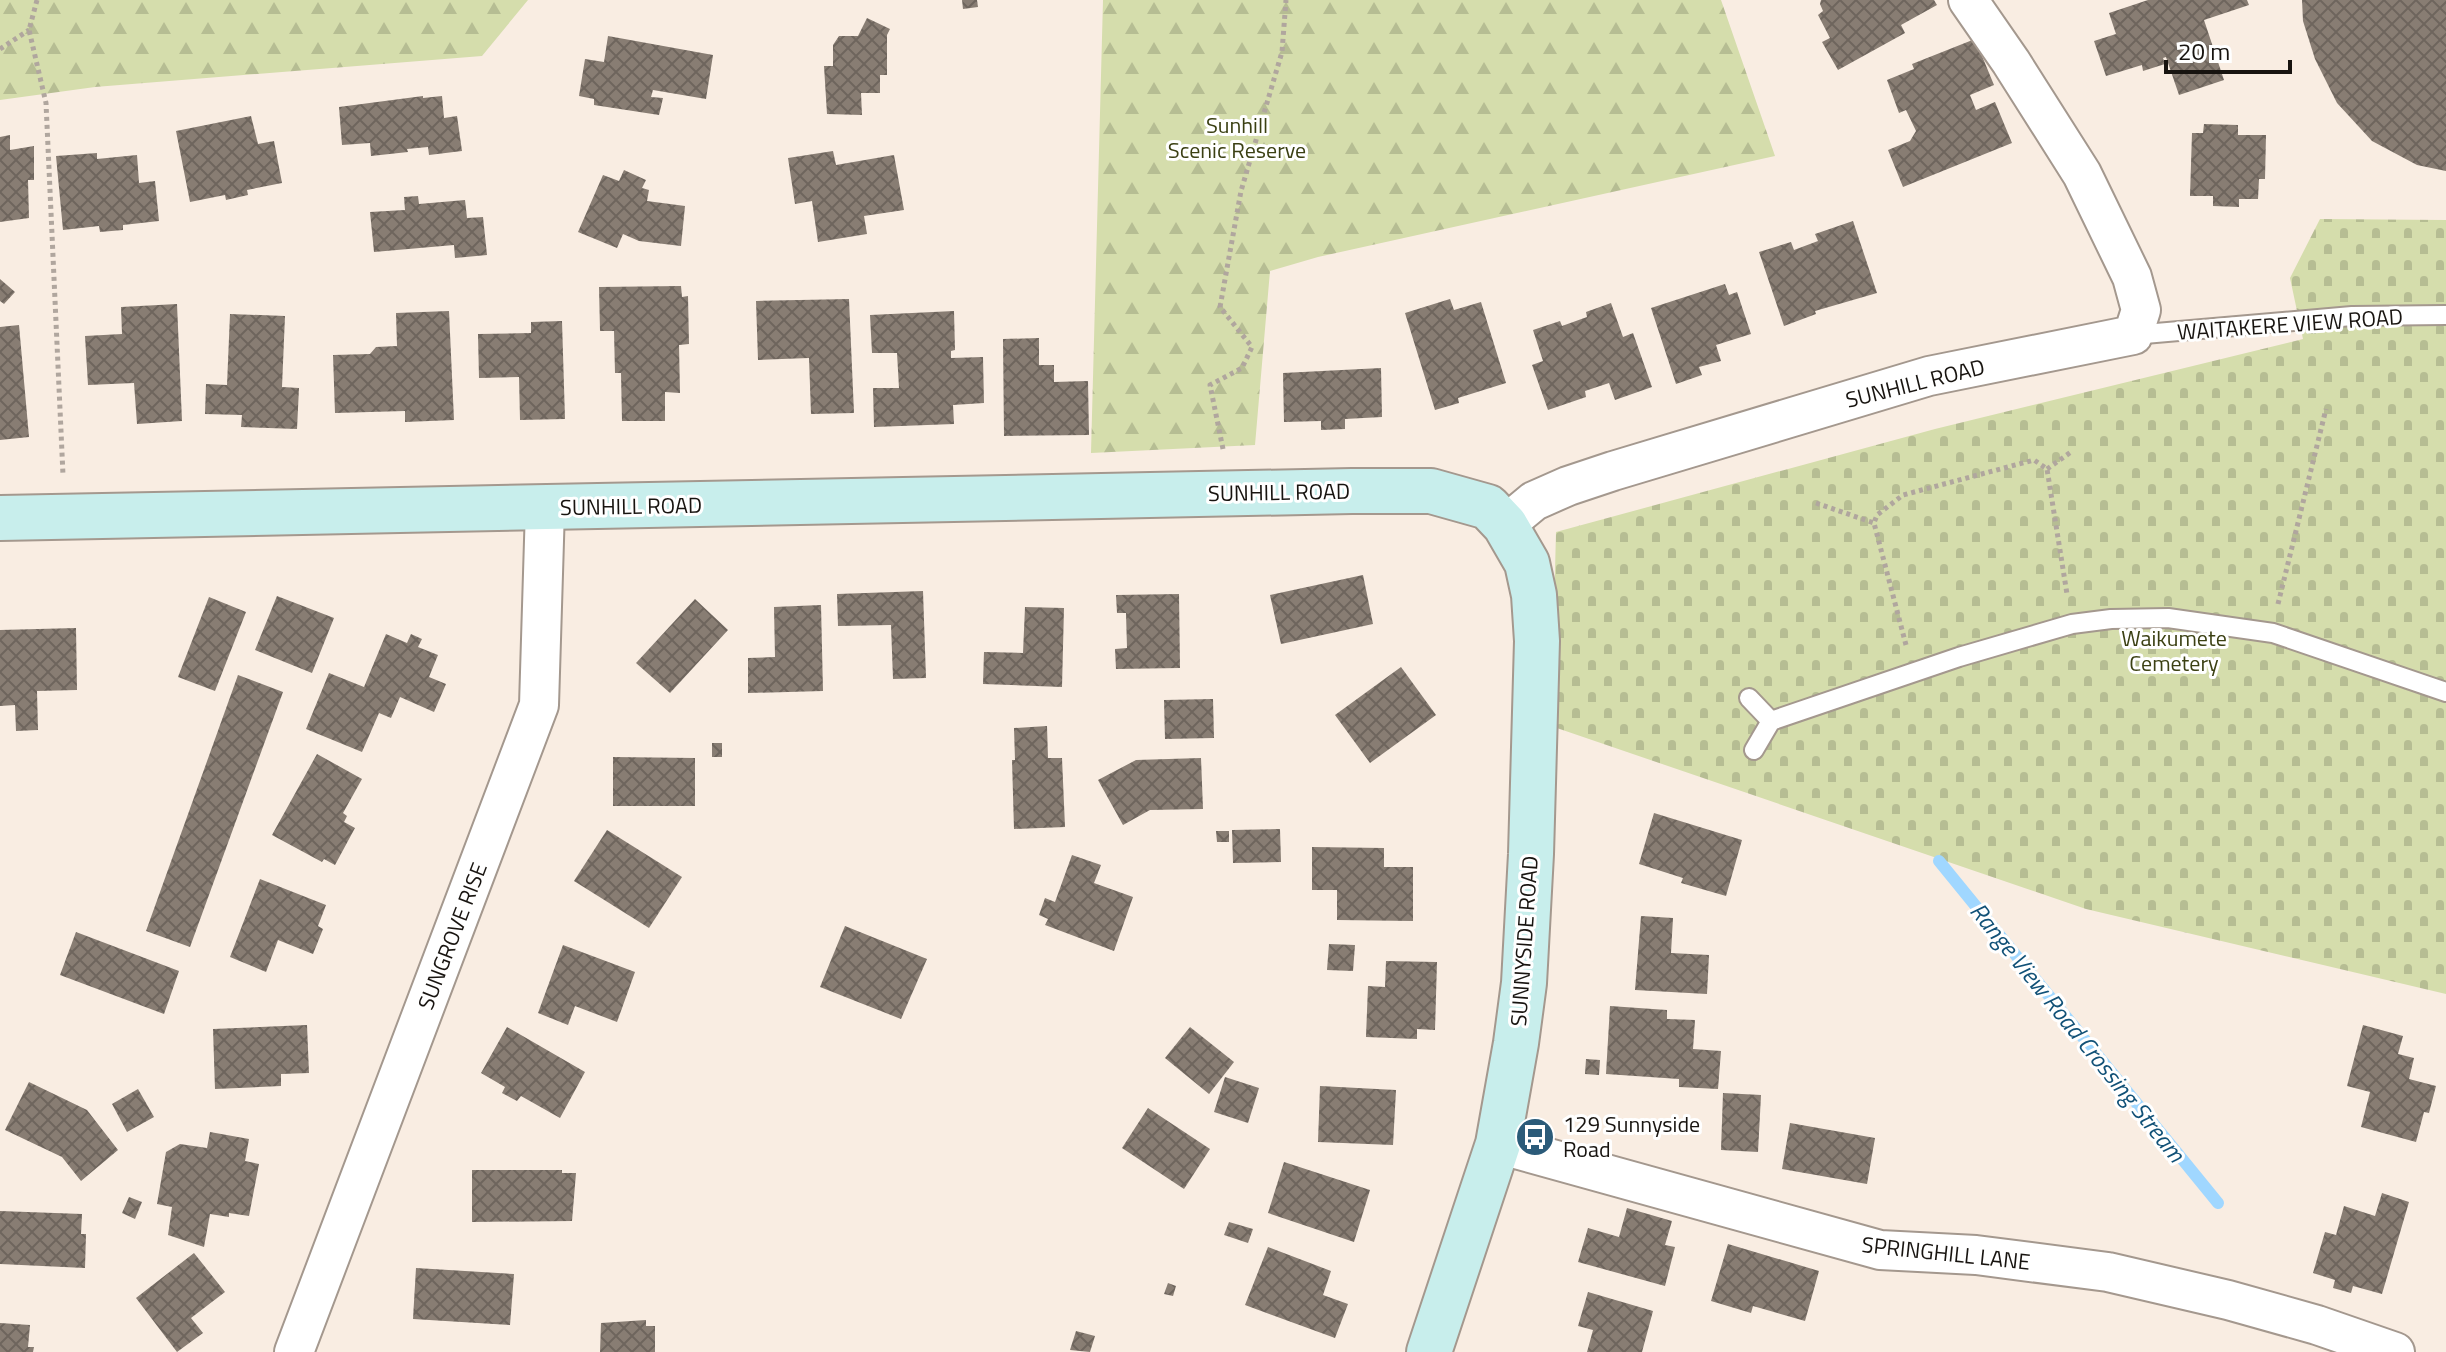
<svg xmlns="http://www.w3.org/2000/svg" width="2446" height="1352" font-family="'Titillium Web',sans-serif">
	<style>
		.forest { fill: url(#forest-firs) }
		.cemetery { fill: url(#cemetery-stones) }
		.lines { fill: none; stroke-linecap: round; stroke-linejoin: round }
		.stream { stroke: #a0d7ff; stroke-width: 12 }
		.building { fill: url(#building-cross-hatch) }
		.lane-casing { stroke: #a4988e; stroke-width: 22 }
		.street-casing { stroke: #a4988e; stroke-width: 42 }
		.secondary-casing { stroke: #a4988e; stroke-width: 48 }
		.path { stroke: #b0a69e; stroke-width: 5; stroke-dasharray: 4 4; stroke-linecap: butt }
		.lane { stroke: #fff; stroke-width: 18 }
		.street { stroke: #fff; stroke-width: 38 }
		.secondary { stroke: #c8eeec; stroke-width: 44 }
		.labels { text-anchor: middle; dominant-baseline: central; stroke-width: 6; stroke-linejoin: round; paint-order: stroke }
		.park-label { font-size: 22px; fill: #3b4013; stroke: #fff }
		.street-label { font-size: 22px; fill: #181410; stroke: #fff }
		.poi-label { font-size: 22px; fill: #181410; stroke: #fff; text-anchor: start }
		.water-label { font-size: 24px; font-style: italic; fill: #115177; stroke: #fff }
	</style>
	<defs>
		<pattern id="forest-firs" width="22" height="20" patternUnits="userSpaceOnUse" patternTransform="scale(2)"><rect width="22" height="20" fill="#d5ddac"/><path d="M5 1l3.5 6h-7zM16 11l3.5 6h-7z" fill="#b6bd93"/></pattern>
		<pattern id="cemetery-stones" width="16" height="16" patternUnits="userSpaceOnUse" patternTransform="scale(2)"><rect width="16" height="16" fill="#d5ddac"/><path d="M2 7V4a2 2 0 0 1 4 0v3zM10 15v-3a2 2 0 0 1 4 0v3z" fill="#b6bd93"/></pattern>
		<pattern id="building-cross-hatch" width="8" height="8" patternUnits="userSpaceOnUse" patternTransform="scale(2)"><rect width="8" height="8" fill="#887d73"/><path d="M0 0l8 8M0 8l8-8" fill="none" stroke="#6e655d"/></pattern>
	</defs>
	<rect width="100%" height="100%" fill="#f9ede2"/>
	<!-- forest -->
	<g class="forest">
		<polygon points="0,0 528,0 482,56 95,87 0,100"/>
		<polygon points="1103,0 1721,0 1775,156 1318,257 1270,271 1255,445 1091,453"/>
	</g>
	<!-- cemetery -->
	<polygon class="cemetery" points="2320,219 2446,220 2446,994 2086,909 1551,726 1556,532 1935,429 2303,339 2290,278"/>
	<g class="lines">
		<!-- stream -->
		<polyline class="stream" points="1939,861 2218,1203"/>
	</g>
	<!-- building -->
	<g class="building">
		<polygon points="962,0 977,0 978,7 963,9"/>
		<polygon points="1821,0 1934,0 1937,5 1901,25 1905,33 1838,70 1822,42 1830,38 1818,15 1823,11 1820,4"/>
		<polygon points="2148,0 2247,0 2249,5 2204,20 2224,80 2179,95 2166,57 2163,58 2165,64 2143,71 2142,65 2106,76 2094,41 2116,34 2109,13"/>
		<polygon points="2302,0 2446,0 2446,171 2417,165 2372,141 2337,103 2315,59 2303,21"/>
		<polygon points="867,18 890,29 887,35 887,75 880,75 880,93 861,93 862,115 827,114 824,66 833,66 833,45 839,36 858,36"/>
		<polygon points="608,36 713,55 706,99 653,90 651,97 663,98 659,115 594,105 594,99 579,96 585,59 604,62"/>
		<polygon points="1975,39 1994,85 1970,95 1976,110 1995,102 2012,143 1903,187 1888,150 1910,141 1916,131 1906,110 1899,113 1887,80 1914,69 1912,64"/>
		<polygon points="423,96 423,98 442,96 444,118 457,116 462,151 429,155 428,147 407,149 408,152 371,156 370,143 342,145 339,107"/>
		<polygon points="251,116 258,144 274,141 282,183 247,190 248,195 226,200 225,195 190,202 176,131"/>
		<polygon points="2204,124 2238,125 2238,135 2266,135 2265,179 2259,179 2258,199 2239,199 2239,207 2213,206 2213,196 2190,196 2192,133 2203,133"/>
		<polygon points="10,135 10,150 34,146 34,180 28,180 29,218 0,222 0,137"/>
		<polygon points="833,151 836,165 894,155 904,210 864,216 867,234 818,242 812,201 795,204 788,158"/>
		<polygon points="97,153 97,159 137,155 139,183 155,181 159,221 123,225 123,230 100,232 99,226 63,230 56,156"/>
		<polygon points="624,170 646,180 642,188 649,190 647,201 685,206 681,246 639,241 623,234 617,248 578,232 603,175 619,181"/>
		<polygon points="418,196 419,204 465,200 467,218 483,217 487,255 455,258 454,245 374,252 370,212 405,210 404,197"/>
		<polygon points="1853,221 1877,293 1815,311 1816,314 1784,326 1759,252 1791,242 1794,250 1818,241 1815,234"/>
		<polygon points="0,279 15,292 4,304 0,301"/>
		<polygon points="1725,284 1729,295 1737,292 1751,334 1716,345 1721,361 1699,367 1702,375 1676,384 1651,308"/>
		<polygon points="681,286 682,297 688,296 689,344 679,345 680,393 665,392 665,421 622,421 621,373 615,373 614,331 600,331 599,287"/>
		<polygon points="849,299 854,413 811,414 809,358 758,360 756,301"/>
		<polygon points="1450,299 1454,310 1481,302 1506,383 1458,398 1459,403 1435,410 1405,313"/>
		<polygon points="1611,303 1623,337 1633,333 1652,387 1615,400 1609,383 1585,391 1586,397 1548,410 1532,365 1543,361 1533,330 1560,321 1562,326 1587,317 1586,312"/>
		<polygon points="177,304 182,421 137,424 134,383 88,385 85,336 122,334 121,307"/>
		<polygon points="449,311 454,420 405,422 405,411 335,413 333,355 370,354 376,347 397,346 396,313"/>
		<polygon points="954,311 955,350 951,351 951,358 983,357 984,403 953,405 954,424 874,427 873,388 899,388 897,353 872,353 870,315"/>
		<polygon points="230,314 285,316 282,387 299,388 297,429 241,427 242,415 205,414 206,384 227,385"/>
		<polygon points="562,321 565,419 520,420 519,377 479,378 478,334 531,333 531,322"/>
		<polygon points="19,325 29,437 0,440 0,327"/>
		<polygon points="1039,338 1039,365 1054,365 1054,382 1088,381 1089,435 1004,436 1003,339"/>
		<polygon points="1381,368 1382,417 1345,419 1345,429 1321,430 1321,421 1284,422 1283,373"/>
		<polygon points="1363,575 1373,624 1281,644 1270,595"/>
		<polygon points="923,591 926,678 893,679 891,625 838,626 837,594"/>
		<polygon points="1179,594 1180,668 1116,669 1115,649 1127,648 1126,613 1117,613 1116,595"/>
		<polygon points="277,596 334,618 312,673 255,650"/>
		<polygon points="209,597 246,612 215,691 178,677"/>
		<polygon points="695,599 728,630 670,693 636,663"/>
		<polygon points="821,605 823,691 748,693 748,658 775,657 774,607"/>
		<polygon points="1025,607 1064,608 1062,687 983,684 984,652 1023,653"/>
		<polygon points="76,628 77,690 37,691 38,730 16,731 15,705 0,706 0,630"/>
		<polygon points="386,634 407,643 411,634 422,639 418,647 438,655 429,677 446,684 434,712 400,697 391,718 379,713 362,752 306,729 329,673 364,687"/>
		<polygon points="1401,667 1436,715 1370,763 1335,715"/>
		<polygon points="238,675 283,692 190,947 146,931"/>
		<polygon points="1213,699 1214,738 1165,739 1164,700"/>
		<polygon points="1047,726 1048,758 1062,758 1065,827 1014,829 1012,760 1015,760 1014,728"/>
		<rect x="712" y="743" width="10" height="14"/>
		<polygon points="317,754 362,779 343,813 347,816 344,822 355,828 335,865 324,859 322,862 272,835"/>
		<polygon points="613,757 695,758 695,806 613,806"/>
		<polygon points="1201,758 1203,809 1150,810 1123,825 1098,780 1136,760"/>
		<polygon points="1654,813 1742,840 1726,896 1681,883 1683,878 1639,864"/>
		<polygon points="1280,829 1281,862 1233,863 1232,830"/>
		<polygon points="607,830 682,877 649,928 574,881"/>
		<polygon points="1216,831 1229,831 1229,842 1217,842"/>
		<polygon points="1312,847 1384,848 1384,867 1413,867 1413,921 1337,920 1337,890 1312,890"/>
		<polygon points="1072,855 1101,865 1094,883 1133,897 1114,951 1045,925 1048,919 1039,915 1045,898 1055,902"/>
		<polygon points="260,879 326,905 318,926 323,929 313,954 278,940 266,972 230,957"/>
		<polygon points="1641,916 1673,918 1671,953 1709,955 1707,994 1635,990"/>
		<polygon points="845,926 927,959 901,1019 820,987"/>
		<polygon points="76,932 179,971 164,1014 60,975"/>
		<polygon points="1329,944 1355,945 1353,971 1327,970"/>
		<polygon points="563,945 635,972 617,1022 575,1006 568,1025 538,1013"/>
		<polygon points="1386,961 1437,962 1435,1030 1417,1029 1417,1039 1366,1037 1368,986 1385,987"/>
		<polygon points="1610,1006 1667,1010 1667,1019 1695,1020 1693,1049 1721,1051 1718,1089 1679,1087 1679,1079 1606,1074"/>
		<polygon points="307,1025 309,1073 281,1074 281,1086 215,1089 213,1029"/>
		<polygon points="2363,1025 2403,1036 2398,1054 2414,1058 2409,1079 2436,1086 2429,1113 2424,1112 2416,1142 2361,1127 2370,1092 2347,1086"/>
		<polygon points="507,1027 585,1072 560,1118 521,1096 517,1101 502,1093 505,1087 481,1073"/>
		<polygon points="1190,1027 1234,1062 1209,1094 1165,1058"/>
		<polygon points="1586,1059 1600,1060 1599,1075 1585,1074"/>
		<polygon points="1225,1077 1259,1088 1248,1123 1214,1112"/>
		<polygon points="29,1082 87,1110 118,1150 81,1181 62,1157 5,1130"/>
		<polygon points="1320,1086 1396,1090 1393,1145 1318,1142"/>
		<polygon points="138,1089 154,1117 127,1132 112,1104"/>
		<polygon points="1723,1093 1761,1095 1758,1152 1721,1150"/>
		<polygon points="1148,1108 1210,1149 1184,1189 1122,1148"/>
		<polygon points="1790,1123 1875,1138 1867,1184 1782,1169"/>
		<polygon points="210,1132 249,1139 245,1161 259,1164 249,1216 229,1213 229,1217 210,1214 204,1247 168,1235 172,1207 157,1204 166,1152 180,1144 207,1148"/>
		<polygon points="1284,1162 1370,1190 1354,1242 1268,1213"/>
		<polygon points="472,1170 562,1170 562,1173 576,1173 572,1221 472,1222"/>
		<polygon points="2382,1193 2409,1202 2382,1294 2353,1286 2351,1293 2333,1288 2335,1280 2313,1273 2325,1232 2336,1235 2344,1206 2375,1216"/>
		<polygon points="129,1197 142,1202 135,1219 122,1213"/>
		<polygon points="1627,1208 1672,1221 1665,1245 1675,1247 1665,1286 1578,1262 1588,1228 1619,1237"/>
		<polygon points="0,1211 82,1214 81,1234 86,1234 85,1268 0,1264"/>
		<polygon points="1229,1222 1253,1229 1248,1243 1224,1235"/>
		<polygon points="1728,1244 1819,1271 1805,1321 1753,1306 1751,1313 1711,1301"/>
		<polygon points="1268,1247 1331,1271 1323,1295 1348,1304 1335,1338 1245,1305"/>
		<polygon points="194,1253 225,1292 191,1318 203,1333 177,1352 136,1298"/>
		<polygon points="416,1268 514,1274 510,1325 413,1319"/>
		<polygon points="1168,1283 1176,1286 1173,1296 1164,1294"/>
		<polygon points="1588,1292 1653,1311 1642,1352 1587,1352 1593,1330 1578,1326"/>
		<polygon points="646,1320 646,1326 655,1326 655,1352 600,1352 601,1323"/>
		<polygon points="0,1323 30,1325 28,1347 34,1347 33,1352 0,1352"/>
		<polygon points="1076,1331 1095,1336 1090,1352 1070,1350"/>
	</g>
	<g class="lines">
		<defs>
			<g id="lane">
				<polyline points="2133,335 2352,316 2446,315"/>
				<polyline points="1749,698 1771,721"/>
				<polyline points="1754,750 1771,721 1959,657 2072,624 2111,619 2168,618 2273,633 2446,692"/>
			</g>
			<g id="street">
				<polyline points="1505,525 1534,501 1568,486 1613,471 1929,376 2133,335 2141,310 2132,277 2082,174 2011,62 1968,0"/>
				<polyline points="1498,1144 1880,1250 1976,1255 2108,1272 2228,1300 2317,1325 2395,1352"/>
				<polyline points="294,1352 539,705 545,508"/>
			</g>
			<polyline id="secondary" points="0,518 1352,491 1431,491 1488,507 1505,525 1527,563 1534,595 1537,641 1531,854 1524,983 1516,1043 1498,1144 1429,1352"/>
		</defs>
		<!-- lane casing -->
		<use href="#lane" class="lane-casing"/>
		<!-- street casing -->
		<use href="#street" class="street-casing"/>
		<!-- secondary casing -->
		<use href="#secondary" class="secondary-casing"/>
		<!-- path -->
		<g class="path">
			<polyline points="37,0 29,30 46,103 63,475"/>
			<polyline points="0,49 29,30"/>
			<polyline points="1223,449 1210,385 1242,368 1252,347 1220,307 1241,191 1282,52 1286,0"/>
			<polyline points="2047,469 2071,452"/>
			<polyline points="1816,503 1874,523"/>
			<polyline points="2278,604 2326,409"/>
			<polyline points="1906,645 1874,523 1877,515 1903,495 2034,460 2047,469 2067,594"/>
		</g>
		<!-- lane -->
		<use href="#lane" class="lane"/>
		<!-- street -->
		<use href="#street" class="street"/>
		<!-- secondary -->
		<use href="#secondary" class="secondary"/>
	</g>
	<!-- icons -->
	<defs>
		<symbol id="bus-disc" viewBox="-11 -11 22 22"><circle r="9.5" fill="#2b5b79" stroke="#fff"/><path d="M-5-6H5V4H4V6H2V4H-2V6H-4V4H-5ZM-3.5-4V0h7V-4ZM-3.5 1.2v1.5H-2V1.2ZM2 1.2v1.5H3.5V1.2Z" fill="#fff"/></symbol>
	</defs>
	<g fill-rule="evenodd">
		<use href="#bus-disc" x="1513" y="1115" width="44" height="44"/>
	</g>
	<g class="labels">
		<!-- park labels -->
		<g class="park-label">
			<text x="1237" y="125">Sunhill<tspan x="1237" dy="25">Scenic Reserve</tspan></text>
			<text x="2174" y="638">Waikumete<tspan x="2174" dy="25">Cemetery</tspan></text>
		</g>
		<!-- street labels -->
		<g class="street-label">
			<text transform="translate(2290 324) rotate(-4)">WAITAKERE VIEW ROAD</text>
			<text transform="translate(1915 383) rotate(-14)">SUNHILL ROAD</text>
			<text transform="translate(1279 492) rotate(-1)">SUNHILL ROAD</text>
			<text transform="translate(631 506) rotate(-1)">SUNHILL ROAD</text>
			<text transform="translate(452 936) rotate(-69)">SUNGROVE RISE</text>
			<text transform="translate(1524 941) rotate(-86)">SUNNYSIDE ROAD</text>
			<text transform="translate(1946 1253) rotate(6)">SPRINGHILL LANE</text>
		</g>
		<!-- poi labels -->
		<g class="poi-label">
			<text x="1563" y="1124">129 Sunnyside<tspan x="1563" dy="25">Road</tspan></text>
		</g>
		<!-- water labels -->
		<g class="water-label">
			<text transform="translate(2078 1032) rotate(51)">Range View Road Crossing Stream</text>
		</g>
	</g>
	<!-- scale -->
	<path d="M2166 60v12h124v-12" fill="none" stroke="#181410" stroke-width="4"/>
	<text x="2178" y="60" font-size="24" fill="#181410" stroke="#ffffff" stroke-width="6" paint-order="stroke">20 m</text>
</svg>
